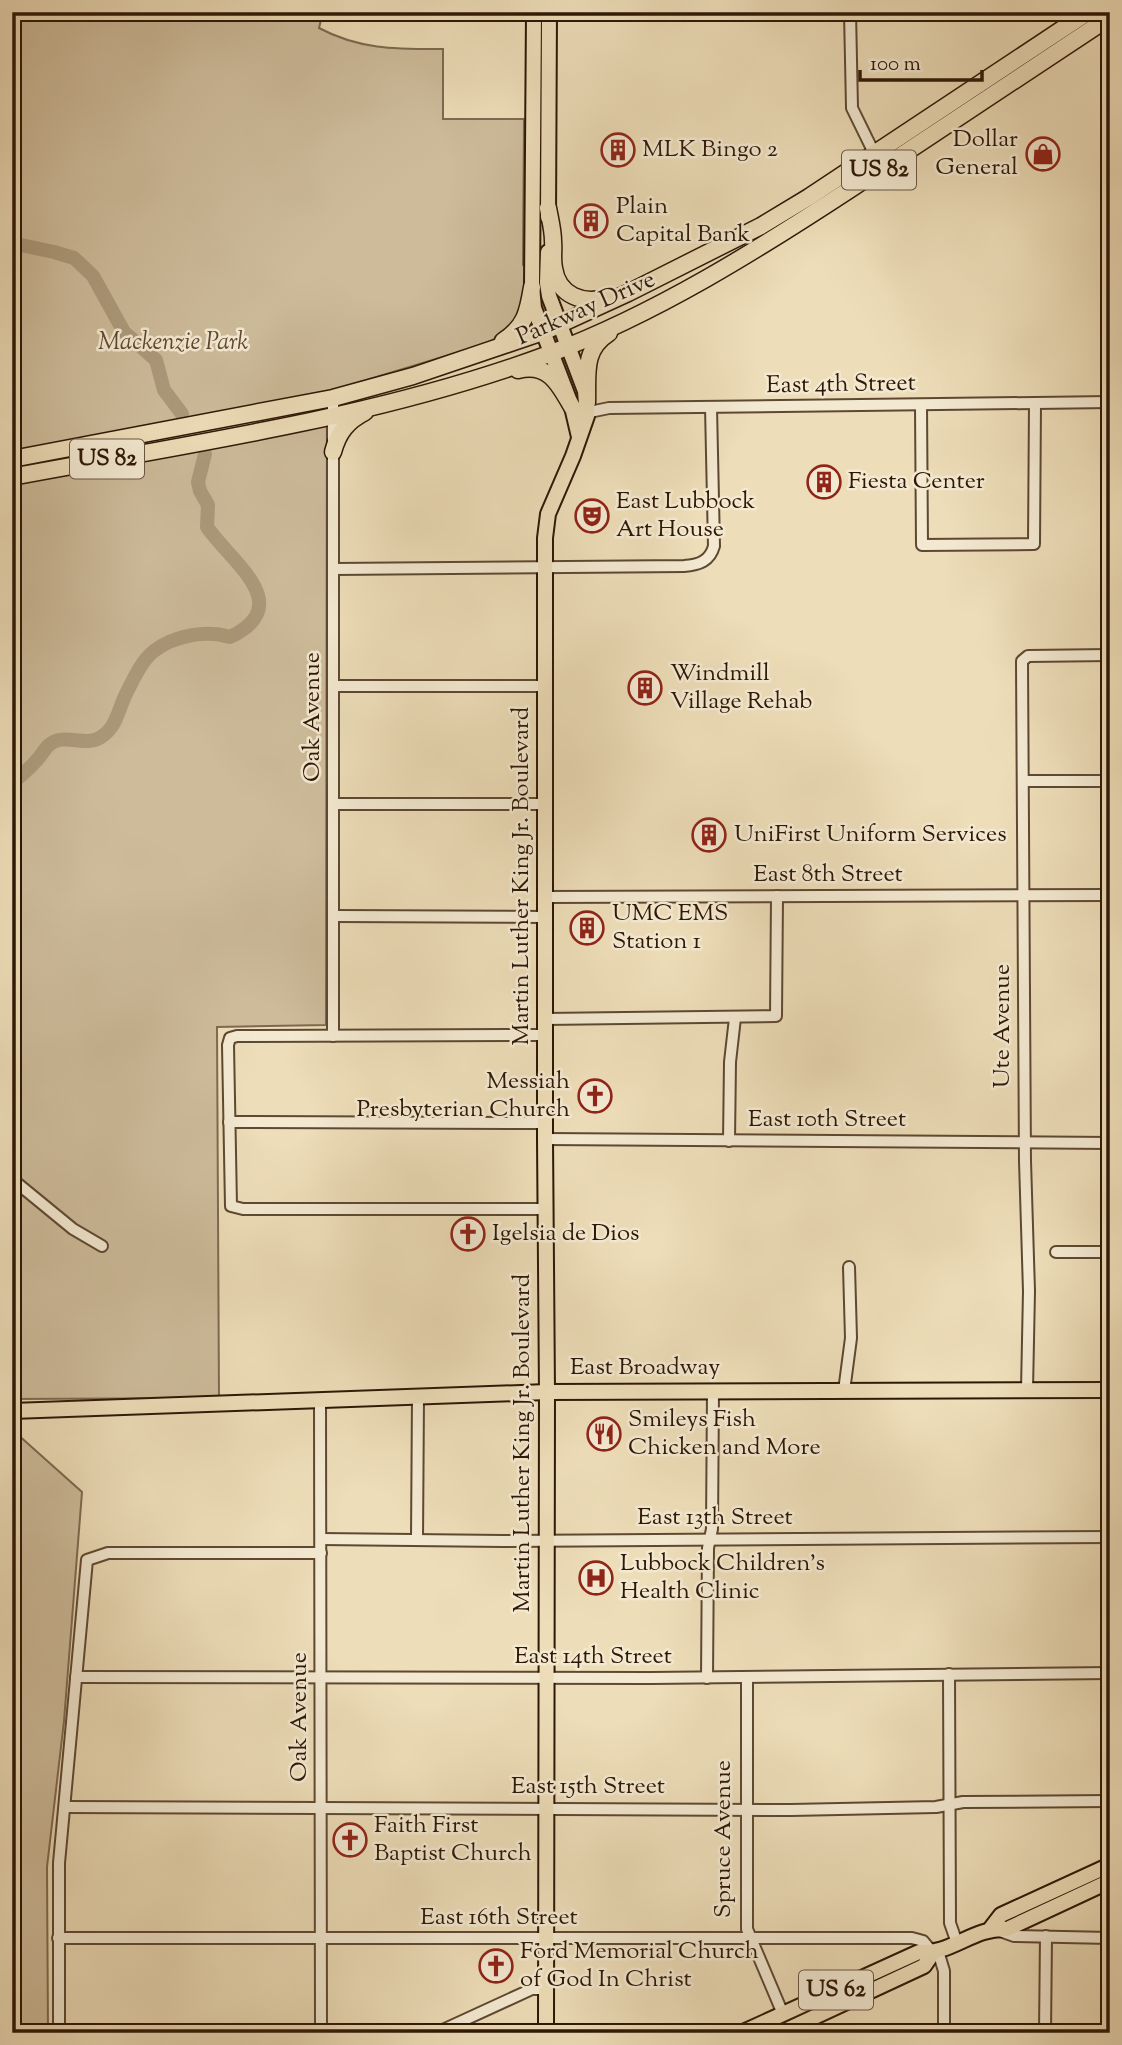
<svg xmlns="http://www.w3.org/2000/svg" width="1122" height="2045" font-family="'Sorts Mill Goudy',serif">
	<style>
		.green { fill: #cdbb9a; stroke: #7e6950; stroke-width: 2 }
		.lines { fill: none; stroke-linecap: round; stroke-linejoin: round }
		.river { stroke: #ac9a7b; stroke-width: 14 }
		.minor-casing { stroke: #5e4832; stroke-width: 14 }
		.major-casing { stroke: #2e1706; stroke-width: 18 }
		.highway-casing { stroke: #2e1706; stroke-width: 19 }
		.minor { stroke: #f3e9d1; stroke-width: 10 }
		.major { stroke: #edddb8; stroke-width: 14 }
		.highway { stroke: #edddb8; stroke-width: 16 }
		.labels { text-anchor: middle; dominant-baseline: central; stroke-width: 5; stroke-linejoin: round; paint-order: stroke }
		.shield { fill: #f3e9d1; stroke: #695643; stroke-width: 2 }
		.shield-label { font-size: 23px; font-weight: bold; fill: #2e1706 }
		.poi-label { font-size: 24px; fill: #2e1706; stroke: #f3e9d1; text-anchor: start }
		.street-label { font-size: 24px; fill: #2e1706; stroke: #f3e9d1 }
		.park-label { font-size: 24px; font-style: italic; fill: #5e4832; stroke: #f3e9d1 }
	</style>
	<rect width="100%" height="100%" fill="#edddb8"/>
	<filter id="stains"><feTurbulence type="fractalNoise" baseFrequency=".00286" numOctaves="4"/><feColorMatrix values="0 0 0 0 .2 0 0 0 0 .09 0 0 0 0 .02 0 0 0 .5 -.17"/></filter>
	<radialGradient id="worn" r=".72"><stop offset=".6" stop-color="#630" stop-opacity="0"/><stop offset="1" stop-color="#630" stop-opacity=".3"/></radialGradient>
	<!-- green -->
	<g class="green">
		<path d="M12,12H323L319,28C360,50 398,49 443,49V119H524L523,265L525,266L526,297L514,330L482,345L327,392L326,1025L217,1027L219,1398L12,1399Z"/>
		<polygon points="16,1433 82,1492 64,1721 47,1867 48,2033 12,2033 12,1434"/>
	</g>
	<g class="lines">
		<!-- river -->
		<g class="river">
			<polyline points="12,246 21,245 54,252 74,258 93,276 124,332 156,360 164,390 182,414"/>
			<path d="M12,783C21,776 29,769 36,761C45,752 46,743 59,740C72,737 88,746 101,737C116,728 118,711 125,696C132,682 141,661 154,651C175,635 206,630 230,637C297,605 231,562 207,527L208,505L200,491L198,482L205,454"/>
		</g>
		<defs>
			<g id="minor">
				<polyline points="850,12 852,108 876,157"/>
				<polyline points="333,398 333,1036"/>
				<polyline points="921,405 922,545 1034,544 1035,403"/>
				<polyline points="580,414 609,408 1110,402"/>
				<path d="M334,569L684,566C699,565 710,561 714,546L711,407"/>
				<polyline points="334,686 545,686"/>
				<polyline points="1023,781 1110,781"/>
				<polyline points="334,804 545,804"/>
				<polyline points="546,897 1110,895"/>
				<polyline points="334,916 546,917"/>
				<polyline points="545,1019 776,1016 777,896"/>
				<polyline points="545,1035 237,1036 230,1038 228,1045 231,1206 243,1209 545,1209"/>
				<polyline points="229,1122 545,1123"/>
				<polyline points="545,1139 1110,1143"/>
				<polyline points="729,1141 730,1062 735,1018"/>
				<polyline points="12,1179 73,1229 102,1246"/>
				<polyline points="1056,1252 1110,1252"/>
				<polyline points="1027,1390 1029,1291 1025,1161 1022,661 1028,656 1110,655"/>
				<polyline points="844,1391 851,1338 849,1267"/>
				<polyline points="320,1400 321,2033"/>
				<polyline points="321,1539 503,1541 1110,1537"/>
				<polyline points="417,1540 418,1397"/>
				<polyline points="949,1674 950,1923 957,1943"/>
				<polyline points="76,1677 651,1678 1110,1673"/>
				<polyline points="747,1677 747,1929 783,2014"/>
				<polyline points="707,1678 708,1548 712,1529 713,1390"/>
				<polyline points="65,1807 791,1810 936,1807 963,1802 1110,1801"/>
				<polyline points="1000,1931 1014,1936 1110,1938"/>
				<polyline points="58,1938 912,1938 923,1941 933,1953"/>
				<polyline points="938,1951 944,1971 944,2033"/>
				<polyline points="59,2033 59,1863 87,1560 108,1553 321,1553"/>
				<polyline points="436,2033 532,1989 546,1989"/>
				<polyline points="1045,2033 1046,1936"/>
			</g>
			<g id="major">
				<polyline points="534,12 532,287 534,308 572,407 579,437"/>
				<polyline points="548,217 549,12"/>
				<polyline points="12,1411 547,1392 1110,1390"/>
				<polyline points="991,1928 1001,1915 1110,1865"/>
				<polyline points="546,2033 547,1392 545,1139 545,538 548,514 573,456 587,416 585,391 549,296 547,283 548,252"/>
				<path d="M741,2033L919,1952C951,1955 973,1927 1007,1929L1110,1881"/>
				<polyline points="780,2033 924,1966 933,1953"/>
			</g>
			<g id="highway">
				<path d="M548,208C550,219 553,230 553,241C554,250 552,259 554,268C558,296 584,305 608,297"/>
				<path d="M503,341C525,327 528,312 532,287"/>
				<path d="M518,370C548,362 559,384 572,407"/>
				<path d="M587,403C588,375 582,350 609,333"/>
				<path d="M333,452C338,433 347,421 365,412"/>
				<polyline points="12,459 333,398 413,376 543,332 628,293 761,226 809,197 1088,12"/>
				<path d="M12,477C192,443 377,418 549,354C657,313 756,251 852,188C938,131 1024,74 1110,17"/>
			</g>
		</defs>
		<!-- minor casing -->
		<use href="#minor" class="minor-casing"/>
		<!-- major casing -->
		<use href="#major" class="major-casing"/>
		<!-- highway casing -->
		<use href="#highway" class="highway-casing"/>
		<!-- minor -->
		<use href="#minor" class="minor"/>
		<!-- major -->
		<use href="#major" class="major"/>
		<!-- highway -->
		<use href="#highway" class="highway"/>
	</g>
	<!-- icons -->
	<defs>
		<symbol id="building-ring" viewBox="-11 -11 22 22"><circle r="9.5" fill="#f3e9d1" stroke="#8f2418" stroke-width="1.5"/><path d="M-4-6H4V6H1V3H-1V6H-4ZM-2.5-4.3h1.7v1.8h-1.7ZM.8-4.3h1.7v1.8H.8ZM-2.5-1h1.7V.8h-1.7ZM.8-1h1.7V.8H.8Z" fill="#8f2418"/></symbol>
		<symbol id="shop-ring" viewBox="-11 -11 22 22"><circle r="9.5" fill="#f3e9d1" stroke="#8f2418" stroke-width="1.5"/><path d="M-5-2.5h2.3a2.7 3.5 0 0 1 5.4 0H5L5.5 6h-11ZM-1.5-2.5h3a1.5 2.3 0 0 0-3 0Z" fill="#8f2418"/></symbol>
		<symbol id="theatre-ring" viewBox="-11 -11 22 22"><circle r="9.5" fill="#f3e9d1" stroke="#8f2418" stroke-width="1.5"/><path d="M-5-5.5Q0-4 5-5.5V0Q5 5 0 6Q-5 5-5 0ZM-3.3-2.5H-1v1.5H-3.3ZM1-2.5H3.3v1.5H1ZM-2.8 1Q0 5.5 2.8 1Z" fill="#8f2418"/></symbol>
		<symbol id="church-ring" viewBox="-11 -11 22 22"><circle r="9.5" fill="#f3e9d1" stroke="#8f2418" stroke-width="1.5"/><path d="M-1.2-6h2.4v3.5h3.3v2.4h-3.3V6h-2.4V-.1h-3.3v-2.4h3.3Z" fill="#8f2418"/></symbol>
		<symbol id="restaurant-ring" viewBox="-11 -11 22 22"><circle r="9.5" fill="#f3e9d1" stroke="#8f2418" stroke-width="1.5"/><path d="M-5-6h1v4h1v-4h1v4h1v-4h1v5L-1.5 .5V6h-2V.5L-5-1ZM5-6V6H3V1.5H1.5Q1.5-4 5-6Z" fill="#8f2418"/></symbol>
		<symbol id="hospital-ring" viewBox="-11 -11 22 22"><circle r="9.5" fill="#f3e9d1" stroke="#8f2418" stroke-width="1.5"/><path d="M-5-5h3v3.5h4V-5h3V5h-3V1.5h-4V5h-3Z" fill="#8f2418"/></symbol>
	</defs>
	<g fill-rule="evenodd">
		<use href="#building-ring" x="599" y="131" width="38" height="38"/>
		<use href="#shop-ring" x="1024" y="135" width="38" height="38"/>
		<use href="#building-ring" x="572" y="202" width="38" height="38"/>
		<use href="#building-ring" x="805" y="463" width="38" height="38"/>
		<use href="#theatre-ring" x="573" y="497" width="38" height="38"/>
		<use href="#building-ring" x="626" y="669" width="38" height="38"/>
		<use href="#building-ring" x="690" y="816" width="38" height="38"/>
		<use href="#building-ring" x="568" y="909" width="38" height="38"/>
		<use href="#church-ring" x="576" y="1077" width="38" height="38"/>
		<use href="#church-ring" x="449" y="1215" width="38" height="38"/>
		<use href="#restaurant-ring" x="585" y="1415" width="38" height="38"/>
		<use href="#hospital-ring" x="577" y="1559" width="38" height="38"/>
		<use href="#church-ring" x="331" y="1821" width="38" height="38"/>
		<use href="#church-ring" x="477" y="1947" width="38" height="38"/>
	</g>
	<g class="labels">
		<!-- shield labels -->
		<g class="shield">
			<rect x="842" y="150.5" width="74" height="39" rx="5"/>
			<rect x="70" y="439.5" width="74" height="39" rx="5"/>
			<rect x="799" y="1970.5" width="74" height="39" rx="5"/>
		</g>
		<g class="shield-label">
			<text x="879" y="170">US 82</text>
			<text x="107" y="459">US 82</text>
			<text x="836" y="1990">US 62</text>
		</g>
		<!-- poi labels -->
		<g class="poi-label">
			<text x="1018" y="140" text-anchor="end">Dollar<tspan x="1018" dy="28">General</tspan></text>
			<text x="642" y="150">MLK Bingo 2</text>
			<text x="616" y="207">Plain<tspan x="616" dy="28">Capital Bank</tspan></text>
			<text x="848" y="482">Fiesta Center</text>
			<text x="616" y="502">East Lubbock<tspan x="616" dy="28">Art House</tspan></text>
			<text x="670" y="674">Windmill<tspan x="670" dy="28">Village Rehab</tspan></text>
			<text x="734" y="835">UniFirst Uniform Services</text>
			<text x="612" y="914">UMC EMS<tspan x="612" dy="28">Station 1</tspan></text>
			<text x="570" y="1082" text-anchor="end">Messiah<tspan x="570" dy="28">Presbyterian Church</tspan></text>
			<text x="492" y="1234">Igelsia de Dios</text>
			<text x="628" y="1420">Smileys Fish<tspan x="628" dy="28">Chicken and More</tspan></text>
			<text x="620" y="1564">Lubbock Children's<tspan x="620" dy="28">Health Clinic</tspan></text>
			<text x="374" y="1826">Faith First<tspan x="374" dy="28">Baptist Church</tspan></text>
			<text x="520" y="1952">Ford Memorial Church<tspan x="520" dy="28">of God In Christ</tspan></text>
		</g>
		<!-- street labels -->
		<g class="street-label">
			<text transform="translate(586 309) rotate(-24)">Parkway Drive</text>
			<text transform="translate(841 385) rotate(-1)">East 4th Street</text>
			<text transform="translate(313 717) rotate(-90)">Oak Avenue</text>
			<text x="828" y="875">East 8th Street</text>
			<text transform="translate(522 876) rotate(-90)">Martin Luther King Jr. Boulevard</text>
			<text transform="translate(1003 1026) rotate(-90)">Ute Avenue</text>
			<text x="827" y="1120">East 10th Street</text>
			<text x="645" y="1368">East Broadway</text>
			<text transform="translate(523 1443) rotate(-90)">Martin Luther King Jr. Boulevard</text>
			<text x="715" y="1518">East 13th Street</text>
			<text x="593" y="1657">East 14th Street</text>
			<text transform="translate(300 1717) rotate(-90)">Oak Avenue</text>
			<text x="588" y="1787">East 15th Street</text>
			<text transform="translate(724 1839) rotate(-90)">Spruce Avenue</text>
			<text x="499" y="1918">East 16th Street</text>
		</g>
		<!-- park labels -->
		<g class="park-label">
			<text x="173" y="343">Mackenzie Park</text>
		</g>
	</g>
	<!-- margin -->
	<rect width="1122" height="2045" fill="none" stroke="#edddb8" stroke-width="42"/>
	<rect x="14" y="14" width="1094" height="2017" fill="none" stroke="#2e1706" stroke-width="3.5"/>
	<rect x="21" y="21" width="1080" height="2003" fill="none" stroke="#2e1706" stroke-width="2"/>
	<!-- scale -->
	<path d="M860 70v10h122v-10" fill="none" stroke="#2e1706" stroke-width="3.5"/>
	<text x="870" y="70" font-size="21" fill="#2e1706" stroke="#f3e9d1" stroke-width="5" paint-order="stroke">100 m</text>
	<rect width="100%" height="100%" filter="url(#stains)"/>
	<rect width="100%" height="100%" fill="url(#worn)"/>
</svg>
